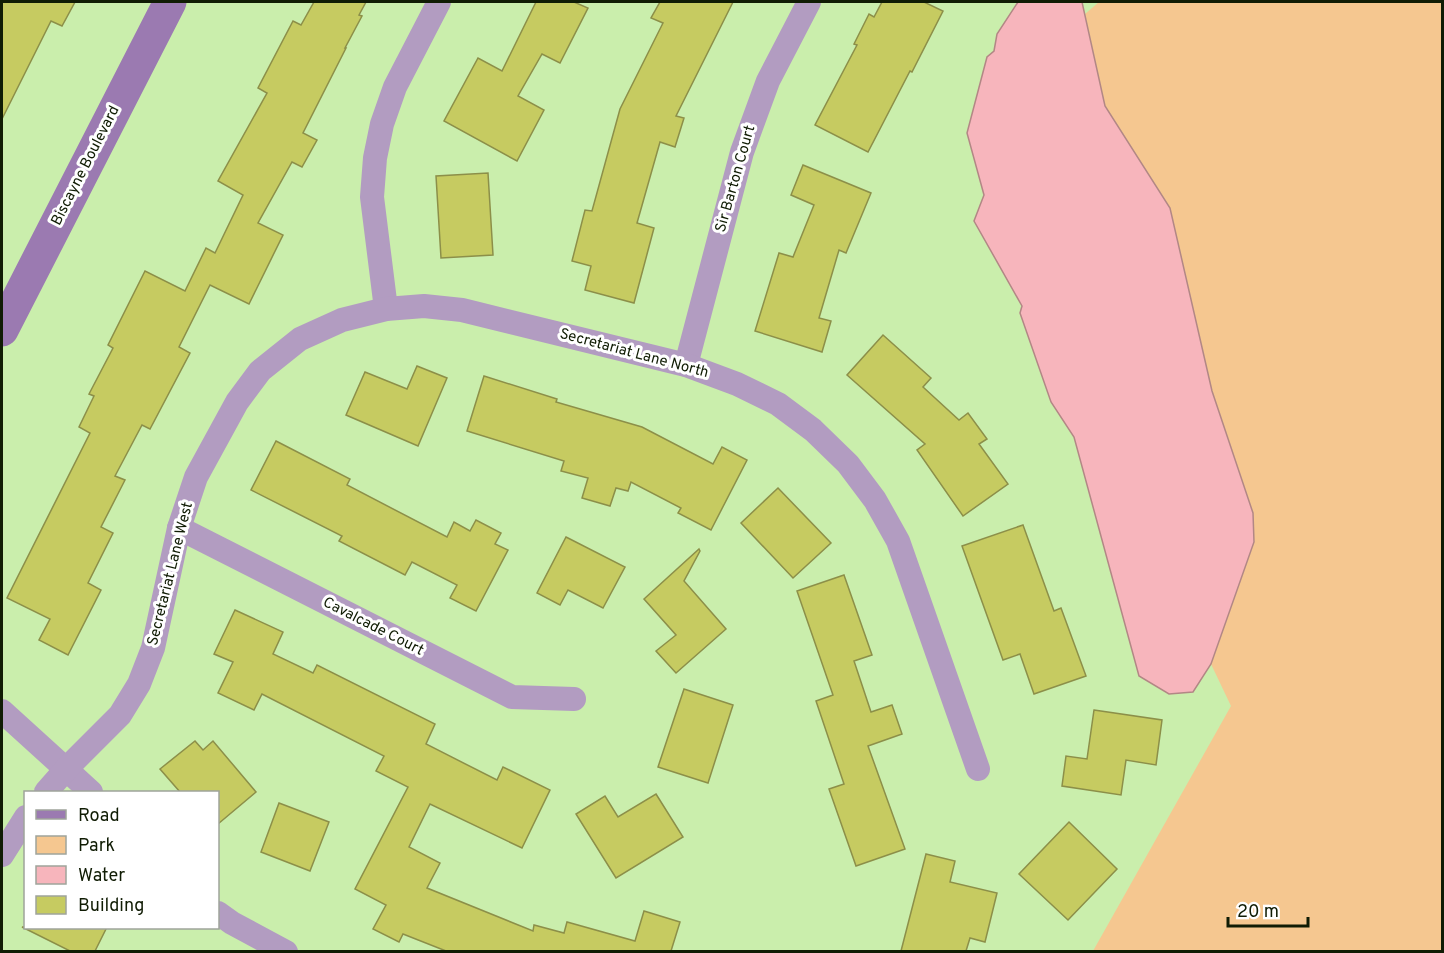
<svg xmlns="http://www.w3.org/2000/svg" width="1444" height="953" font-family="Overpass,sans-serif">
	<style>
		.green { fill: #f5c790 }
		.water { fill: #f7b5bc; stroke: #b28785; stroke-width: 1.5 }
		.building { fill: #c6cb61; stroke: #8c8f49; stroke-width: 1.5 }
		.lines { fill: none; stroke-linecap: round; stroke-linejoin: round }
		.street { stroke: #b29cc1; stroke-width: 24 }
		.secondary { stroke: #9b7ab1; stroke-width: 33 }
		.labels { text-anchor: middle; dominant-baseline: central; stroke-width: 6; stroke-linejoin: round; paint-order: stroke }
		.street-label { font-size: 15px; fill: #101c04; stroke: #fff }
	</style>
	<rect width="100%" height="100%" fill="#caeeac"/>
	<!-- green -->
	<polygon class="green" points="1099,2 1442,2 1442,951 1093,951 1231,706 1211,664 1254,542 1253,513 1212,391 1170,208 1105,106 1085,14"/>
	<!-- water -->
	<polygon class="water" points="1018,2 1082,2 1105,106 1170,208 1212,391 1253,513 1254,542 1211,664 1193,692 1169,694 1139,676 1074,437 1051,402 1020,313 1022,306 974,221 984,195 967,133 987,57 994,51 997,34"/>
	<!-- building -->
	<g class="building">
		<polygon points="2,2 75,2 62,26 51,21 2,119"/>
		<polygon points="314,2 366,2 359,15 362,16 345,48 346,48 303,133 317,140 302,167 292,162 258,223 283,235 249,304 210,285 179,347 190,353 150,429 142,425 115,476 125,480 101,527 113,533 88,583 101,590 68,655 39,640 50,619 7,598 90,433 79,427 94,396 89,394 113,348 108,345 145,271 185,291 206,248 215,253 243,195 218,181 267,93 258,88 293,21 301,25"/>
		<polygon points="536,2 574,2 588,8 560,63 542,54 518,96 544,110 517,161 444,121 478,58 502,71"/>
		<polygon points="660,2 733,2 676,116 684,118 675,147 660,142 637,223 654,228 634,303 585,290 591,266 572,261 585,210 592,211 620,109 663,23 651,18"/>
		<polygon points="882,2 924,2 943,11 912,72 910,71 868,152 815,125 857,45 854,44 869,14 874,17"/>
		<polygon points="803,165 871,193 846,253 839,250 819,318 831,321 822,352 755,331 779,253 793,257 814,205 791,195"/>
		<polygon points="488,173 493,255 441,258 436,176"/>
		<polygon points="883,335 931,378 923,387 959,420 968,413 987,439 979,444 1008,484 963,516 917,450 925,444 847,375"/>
		<polygon points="417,366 447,378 418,446 346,415 365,372 407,389"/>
		<polygon points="484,376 557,399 556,402 642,427 713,464 722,447 747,460 711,530 678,513 681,508 631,482 628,491 616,488 610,506 582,498 588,478 561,471 564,461 467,431"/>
		<polygon points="276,441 350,479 347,485 447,537 454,522 470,531 476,520 501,533 495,544 508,550 476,611 450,598 457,585 412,562 405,575 339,541 342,536 251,490"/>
		<polygon points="778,488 831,543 793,578 741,523"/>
		<polygon points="1023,525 1054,611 1061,608 1086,676 1034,694 1020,654 1003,660 962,546"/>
		<polygon points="566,537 625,567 603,608 568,590 560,605 537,593"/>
		<polygon points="699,549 700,551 684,581 726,629 676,673 656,651 676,635 644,599"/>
		<polygon points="844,575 872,655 854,661 871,712 892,705 902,734 868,746 905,849 856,866 829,789 844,784 816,701 833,695 797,591"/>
		<polygon points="235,610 283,632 273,654 313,673 317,665 435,724 426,744 497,780 503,767 550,790 522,848 430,804 409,847 440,863 427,888 533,931 534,925 564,933 567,922 635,941 644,911 680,922 671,951 446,951 403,934 399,942 373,929 386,905 355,889 408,787 376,771 384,756 262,694 254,710 218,693 233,662 214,654"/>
		<polygon points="684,689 733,705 708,783 658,767"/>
		<polygon points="1094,710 1162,720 1156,765 1126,760 1121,795 1062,786 1066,756 1087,759"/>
		<polygon points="195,741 203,750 213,741 256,792 218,824 218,792 180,792 160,769"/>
		<polygon points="656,794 683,837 616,878 576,814 605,796 618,817"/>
		<polygon points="279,803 329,822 310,871 261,852"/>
		<polygon points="1069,822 1117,869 1068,920 1019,874"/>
		<polygon points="926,854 955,861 950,882 997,893 985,942 970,938 966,951 901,951"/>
		<polygon points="22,927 107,927 95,951 70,951"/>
	</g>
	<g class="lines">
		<!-- street -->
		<g class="street">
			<polyline points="386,309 372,197 375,158 382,124 395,87 439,2"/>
			<polyline points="686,365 742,152 768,81 809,2"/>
			<polyline points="179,528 512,697 574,699"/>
			<polyline points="2,711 91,792"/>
			<polyline points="46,792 67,768 120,715 139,684 153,648 179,528 196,477 237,402 260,371 300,339 342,320 386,309 424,306 462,310 686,365 737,384 778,404 813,430 848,464 875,500 898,541 978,769"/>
			<polyline points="2,855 26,817"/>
			<polyline points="218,913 232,923 286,952"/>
		</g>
		<!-- secondary -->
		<polyline class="secondary" points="2,330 170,2"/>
	</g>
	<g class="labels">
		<!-- street labels -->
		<g class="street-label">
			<text transform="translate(86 166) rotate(-63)">Biscayne Boulevard</text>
			<text transform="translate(736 179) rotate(-74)">Sir Barton Court</text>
			<text transform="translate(634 354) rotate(15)">Secretariat Lane North</text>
			<text transform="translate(171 574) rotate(-76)">Secretariat Lane West</text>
			<text transform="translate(373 627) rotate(27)">Cavalcade Court</text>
		</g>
	</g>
	<!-- border -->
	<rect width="1444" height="953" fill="none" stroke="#101c04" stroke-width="6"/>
	<!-- legend -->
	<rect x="24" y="791" width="195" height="138" fill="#ffffff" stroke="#9fa49b" stroke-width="1.5"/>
	<rect x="36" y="810" width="30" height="9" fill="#9b7ab1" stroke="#9fa49b" stroke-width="1.5"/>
	<text x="78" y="821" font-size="18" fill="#101c04">Road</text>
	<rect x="36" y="836" width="30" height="18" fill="#f5c790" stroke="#9fa49b" stroke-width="1.5"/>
	<text x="78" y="851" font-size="18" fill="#101c04">Park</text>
	<rect x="36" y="866" width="30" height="18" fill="#f7b5bc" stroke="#9fa49b" stroke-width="1.5"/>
	<text x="78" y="881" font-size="18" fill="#101c04">Water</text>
	<rect x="36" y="896" width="30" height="18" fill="#c6cb61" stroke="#9fa49b" stroke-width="1.5"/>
	<text x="78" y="911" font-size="18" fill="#101c04">Building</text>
	<!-- scale -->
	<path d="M1228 917v9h80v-9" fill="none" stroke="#101c04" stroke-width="3"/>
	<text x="1237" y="917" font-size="18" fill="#101c04" stroke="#ffffff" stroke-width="4.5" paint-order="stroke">20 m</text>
</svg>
